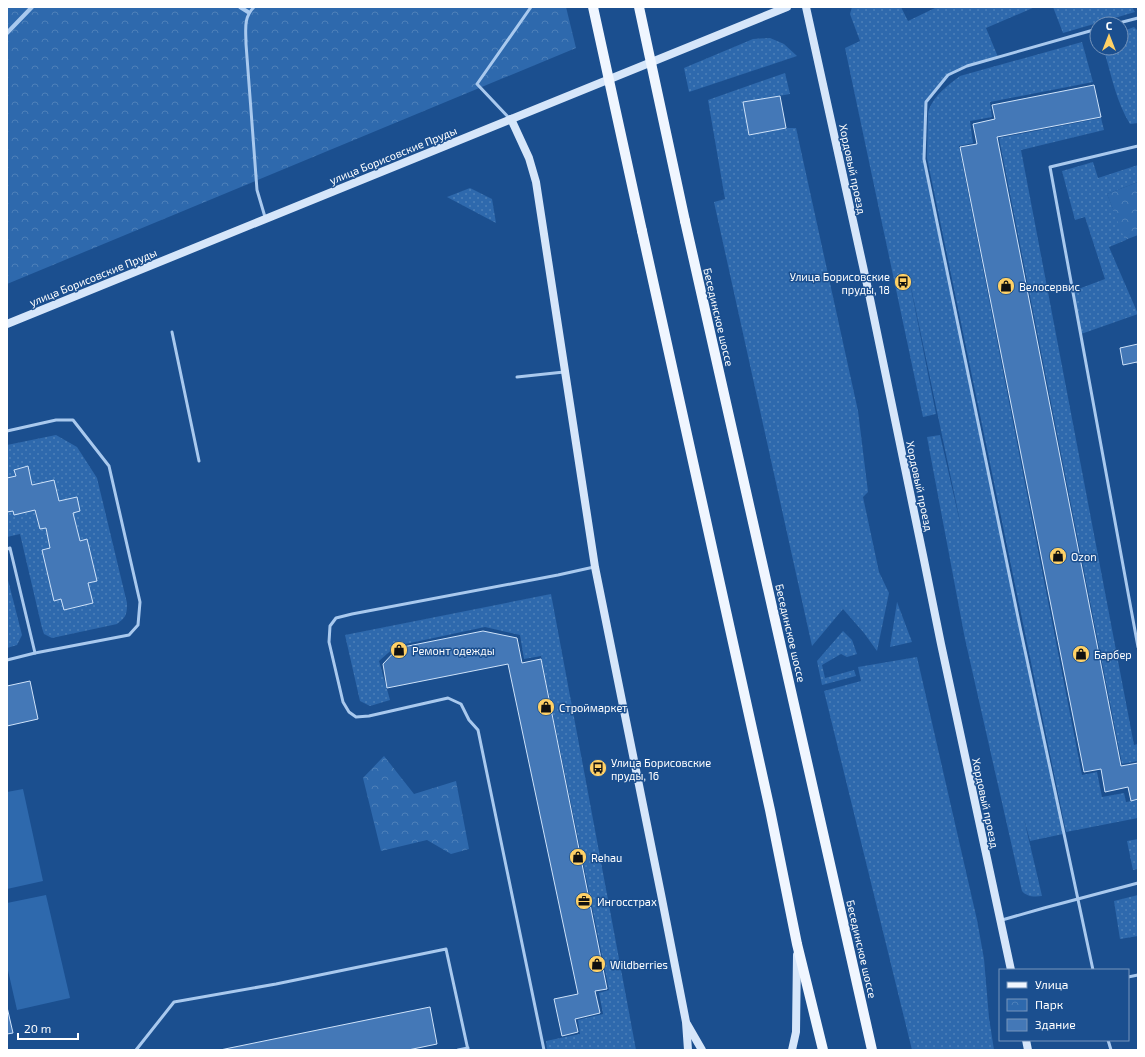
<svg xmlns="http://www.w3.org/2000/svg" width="1145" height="1057" font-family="'Exo 2',sans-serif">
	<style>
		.grass { fill: url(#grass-dots) }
		.park { fill: url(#park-crowns) }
		.pitch { fill: #2e69ad }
		.building { fill: #4478b7; stroke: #cfe3fa }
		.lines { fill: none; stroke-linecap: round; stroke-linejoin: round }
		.service { stroke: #a9c9ee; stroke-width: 3 }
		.minor { stroke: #a9c9ee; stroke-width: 4 }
		.secondary { stroke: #d6e6fa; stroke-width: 8 }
		.primary { stroke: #f0f6ff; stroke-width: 10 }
		.primary-bridge { stroke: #f0f6ff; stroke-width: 10 }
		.labels { text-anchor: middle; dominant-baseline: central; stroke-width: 3; stroke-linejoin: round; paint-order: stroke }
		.street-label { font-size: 11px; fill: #fff; stroke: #1b4f8f }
		.poi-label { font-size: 11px; fill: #fff; stroke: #1b4f8f; text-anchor: start }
	</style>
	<defs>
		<pattern id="grass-dots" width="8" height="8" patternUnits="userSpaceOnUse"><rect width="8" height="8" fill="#2e69ad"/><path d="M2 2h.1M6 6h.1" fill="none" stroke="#4d80b9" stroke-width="1.8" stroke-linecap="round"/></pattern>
		<pattern id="park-crowns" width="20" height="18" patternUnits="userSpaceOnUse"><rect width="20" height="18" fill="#2e69ad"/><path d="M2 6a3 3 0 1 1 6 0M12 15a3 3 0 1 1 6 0" fill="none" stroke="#4d80b9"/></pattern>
	</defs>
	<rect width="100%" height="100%" fill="#1b4f8f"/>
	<!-- grass -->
	<g class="grass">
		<path d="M852,7H901L908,21L937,7H1035L986,28L998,57L967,66L948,75L926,101L924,158L1063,834L1030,841L1024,819L1042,896C1034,897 1027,897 1022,891L965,639L927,437L940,435L962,531L906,263L936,414L923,417L845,48L860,41L850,14Z"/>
		<polygon points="1053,7 1132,7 1135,12 1063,33"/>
		<path d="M1134,27L1138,31V123L1130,124C1117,103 1112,78 1105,54L1104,48H1121V32Z"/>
		<polygon points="770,38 784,44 797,56 689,92 684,68 753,39"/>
		<path d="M1082,42L1093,82L990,102L992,117L970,121L973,143L959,146L1082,775L1097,772L1102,797L1124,793L1126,802L1138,800V818L1066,832L927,158L928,113C932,97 947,86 960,76Z"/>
		<polygon points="785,73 790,94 743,102 749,135 786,128 796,128 858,411 868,492 863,497 879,572 889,593 877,651 864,633 843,609 812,646 714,202 725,199 708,100"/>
		<polygon points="1101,118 1104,130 1021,150 1134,745 1138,744 1138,761 1122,764 999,138"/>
		<polygon points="1093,162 1098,178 1138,165 1138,182 1107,194 1126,240 1109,247 1138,314 1081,334 1073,291 1105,279 1085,217 1075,220 1062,171"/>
		<polygon points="470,188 492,199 496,223 447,197"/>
		<path d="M56,435L77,447L97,478L127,603C127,615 126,617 117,624L52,638L44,634L42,628L20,534L7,537V445Z"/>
		<polygon points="7,576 22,635 17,645 7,648"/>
		<polygon points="551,594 636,1050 547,1050 546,1041 580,1034 578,1020 603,1014 599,993 609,990 541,656 524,659 520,635 485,627 396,646 379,661 390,700 370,706 360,701 345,635"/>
		<polygon points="897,602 912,642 890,647"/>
		<polygon points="843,631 852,640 857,654 847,657 841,654 822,665 825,678 854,670 856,676 822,685 817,661"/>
		<polygon points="917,657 977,920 984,959 989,1018 994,1050 912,1050 824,691 861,681 858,667"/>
		<polygon points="1138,839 1138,869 1133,870 1127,841"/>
		<polygon points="1138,895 1138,936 1120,939 1114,901"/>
	</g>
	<!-- park -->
	<g class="park">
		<polygon points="7,7 566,7 576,48 7,284"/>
		<polygon points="1138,182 1138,235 1125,240 1107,194"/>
		<polygon points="384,756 414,794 456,781 469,849 451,854 427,840 381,851 363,778"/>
	</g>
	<!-- pitch -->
	<g class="pitch">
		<polygon points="23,789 43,881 7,889 7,792"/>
		<polygon points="46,895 70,998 17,1010 7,966 7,903"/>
	</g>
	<!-- building -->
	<g class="building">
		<polygon points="1094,85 1101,117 997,137 1121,766 1138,763 1138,799 1131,801 1128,787 1105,792 1101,769 1084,772 960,147 977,144 973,124 995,119 992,105"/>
		<polygon points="780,96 786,128 749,135 743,102"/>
		<polygon points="1138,344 1138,366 1137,362 1123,365 1120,348"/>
		<polygon points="28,466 32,485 54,480 59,501 77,497 80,511 73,513 80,541 87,539 97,581 88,583 93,603 64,610 61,599 54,601 42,550 50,548 46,528 40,529 35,510 14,515 13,511 7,512 7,478 16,476 14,470"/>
		<polygon points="483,631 517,638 522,663 541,659 607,989 595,991 600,1013 575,1019 578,1032 562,1036 554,999 578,994 508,664 387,688 383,664 398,648"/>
		<polygon points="30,681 38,719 7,726 7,686"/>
		<polygon points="7,1007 13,1033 7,1034"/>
		<polygon points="430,1007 437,1044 408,1050 220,1050"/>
	</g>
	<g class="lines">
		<!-- service -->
		<g class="service">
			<path d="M254,7C243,18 246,30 246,44L257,190L265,217"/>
			<polyline points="1115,24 1138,18"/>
			<polyline points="510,119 477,84 531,7"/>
			<polyline points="1138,146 1050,167 1138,647"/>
			<polyline points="172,332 199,461"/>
			<polyline points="517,377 564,372"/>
			<polyline points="7,431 56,420 73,420 109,466 140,602 138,625 129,635 35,653 10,548 7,549"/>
			<polyline points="7,660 35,653"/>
			<polyline points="1002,920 1044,908 1138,883"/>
			<polyline points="1093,970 1020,627 924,159 926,102 948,75 967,66 1097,29"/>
			<polyline points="1128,977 1138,975"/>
			<polyline points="1108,1040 1111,1050"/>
			<polyline points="136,1050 174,1002 276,984 446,949 468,1050"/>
			<polyline points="458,1050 468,1048"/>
			<polyline points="544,1050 478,730 469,720 461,704 448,698 369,716 356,717 349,712 343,702 329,642 330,626 336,618 352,614 558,575 594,567"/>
		</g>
		<!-- minor -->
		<g class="minor">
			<polyline points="240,7 248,12"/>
			<polyline points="7,33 32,7"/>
		</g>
		<!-- secondary -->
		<g class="secondary">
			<polyline points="806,7 868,289 924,560 941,644 1011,970"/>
			<polyline points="511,119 529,158 536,182 595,567 661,894 686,1022 688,1050"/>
			<polyline points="7,324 787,7"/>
			<polyline points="687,1024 702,1050"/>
			<polyline points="1026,1040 1028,1050"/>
			<polyline points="792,1050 796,1032 797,955"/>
		</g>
		<!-- primary -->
		<g class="primary">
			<polyline points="685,221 872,1050"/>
			<polyline points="642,231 770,810 797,944 823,1050"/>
		</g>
		<!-- primary-bridge -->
		<g class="primary-bridge">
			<polyline points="593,7 642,231"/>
			<polyline points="639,7 685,221"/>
		</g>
	</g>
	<!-- icons -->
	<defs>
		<symbol id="bus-disc" viewBox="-11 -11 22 22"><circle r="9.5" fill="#ffd166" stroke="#1b4f8f"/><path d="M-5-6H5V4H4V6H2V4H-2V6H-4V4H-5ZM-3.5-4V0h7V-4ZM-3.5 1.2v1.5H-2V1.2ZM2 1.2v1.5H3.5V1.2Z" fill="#111"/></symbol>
		<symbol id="shop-disc" viewBox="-11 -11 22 22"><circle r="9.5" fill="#ffd166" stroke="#1b4f8f"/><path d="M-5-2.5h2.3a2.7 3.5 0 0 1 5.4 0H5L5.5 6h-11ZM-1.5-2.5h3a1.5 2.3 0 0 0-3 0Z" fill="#111"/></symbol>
		<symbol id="office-disc" viewBox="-11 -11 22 22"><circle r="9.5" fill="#ffd166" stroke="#1b4f8f"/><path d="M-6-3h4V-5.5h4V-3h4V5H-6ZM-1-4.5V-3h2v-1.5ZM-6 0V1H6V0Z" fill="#111"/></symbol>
	</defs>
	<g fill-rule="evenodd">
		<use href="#bus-disc" x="893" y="272" width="20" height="20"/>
		<use href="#shop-disc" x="996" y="276" width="20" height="20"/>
		<use href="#shop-disc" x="1048" y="546" width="20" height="20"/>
		<use href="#shop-disc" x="389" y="640" width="20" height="20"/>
		<use href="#shop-disc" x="1071" y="644" width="20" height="20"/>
		<use href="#shop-disc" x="536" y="697" width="20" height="20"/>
		<use href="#bus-disc" x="588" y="758" width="20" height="20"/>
		<use href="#shop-disc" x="568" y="847" width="20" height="20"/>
		<use href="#office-disc" x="574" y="891" width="20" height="20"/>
		<use href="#shop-disc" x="587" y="954" width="20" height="20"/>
	</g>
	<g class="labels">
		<!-- street labels -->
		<g class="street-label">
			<text transform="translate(393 155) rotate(-22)">улица Борисовские Пруды</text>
			<text transform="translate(853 169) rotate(78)">Хордовый проезд</text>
			<text transform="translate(93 277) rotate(-22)">улица Борисовские Пруды</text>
			<text transform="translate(719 317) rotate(77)">Бесединское шоссе</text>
			<text transform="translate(920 486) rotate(78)">Хордовый проезд</text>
			<text transform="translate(791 633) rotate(77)">Бесединское шоссе</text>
			<text transform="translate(986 803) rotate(78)">Хордовый проезд</text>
			<text transform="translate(862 949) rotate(77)">Бесединское шоссе</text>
		</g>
		<!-- poi labels -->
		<g class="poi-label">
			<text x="890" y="276" text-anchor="end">Улица Борисовские<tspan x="890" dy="13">пруды, 18</tspan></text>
			<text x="1019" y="286">Велосервис</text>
			<text x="1071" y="556">Ozon</text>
			<text x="412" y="650">Ремонт одежды</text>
			<text x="1094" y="654">Барбер</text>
			<text x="559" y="707">Строймаркет</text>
			<text x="611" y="762">Улица Борисовские<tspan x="611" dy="13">пруды, 16</tspan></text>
			<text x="591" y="857">Rehau</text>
			<text x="597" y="901">Ингосстрах</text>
			<text x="610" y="964">Wildberries</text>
		</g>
	</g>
	<!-- border -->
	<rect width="1145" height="1057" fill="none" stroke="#ffffff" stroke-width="16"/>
	<!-- legend -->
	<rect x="999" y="969" width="130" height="72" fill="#1b4f8f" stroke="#7695bc"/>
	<rect x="1007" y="982" width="20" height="6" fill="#f0f6ff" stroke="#7695bc"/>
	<text x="1035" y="989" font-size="12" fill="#ffffff">Улица</text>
	<rect x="1007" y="999" width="20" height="12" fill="url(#park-crowns)" stroke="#7695bc"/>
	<text x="1035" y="1009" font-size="12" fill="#ffffff">Парк</text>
	<rect x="1007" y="1019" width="20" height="12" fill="#4478b7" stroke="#7695bc"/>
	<text x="1035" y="1029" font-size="12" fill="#ffffff">Здание</text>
	<!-- north arrow -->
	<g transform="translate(1109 36)"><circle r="19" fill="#1b4f8f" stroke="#7695bc"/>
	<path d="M0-3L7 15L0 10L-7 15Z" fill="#ffd166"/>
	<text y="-6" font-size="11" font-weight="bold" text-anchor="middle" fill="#ffffff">С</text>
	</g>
	<!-- scale -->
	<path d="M18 1033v6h60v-6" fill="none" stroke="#ffffff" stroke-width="2"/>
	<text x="24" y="1033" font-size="12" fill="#ffffff" stroke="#1b4f8f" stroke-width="3" paint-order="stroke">20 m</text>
</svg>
